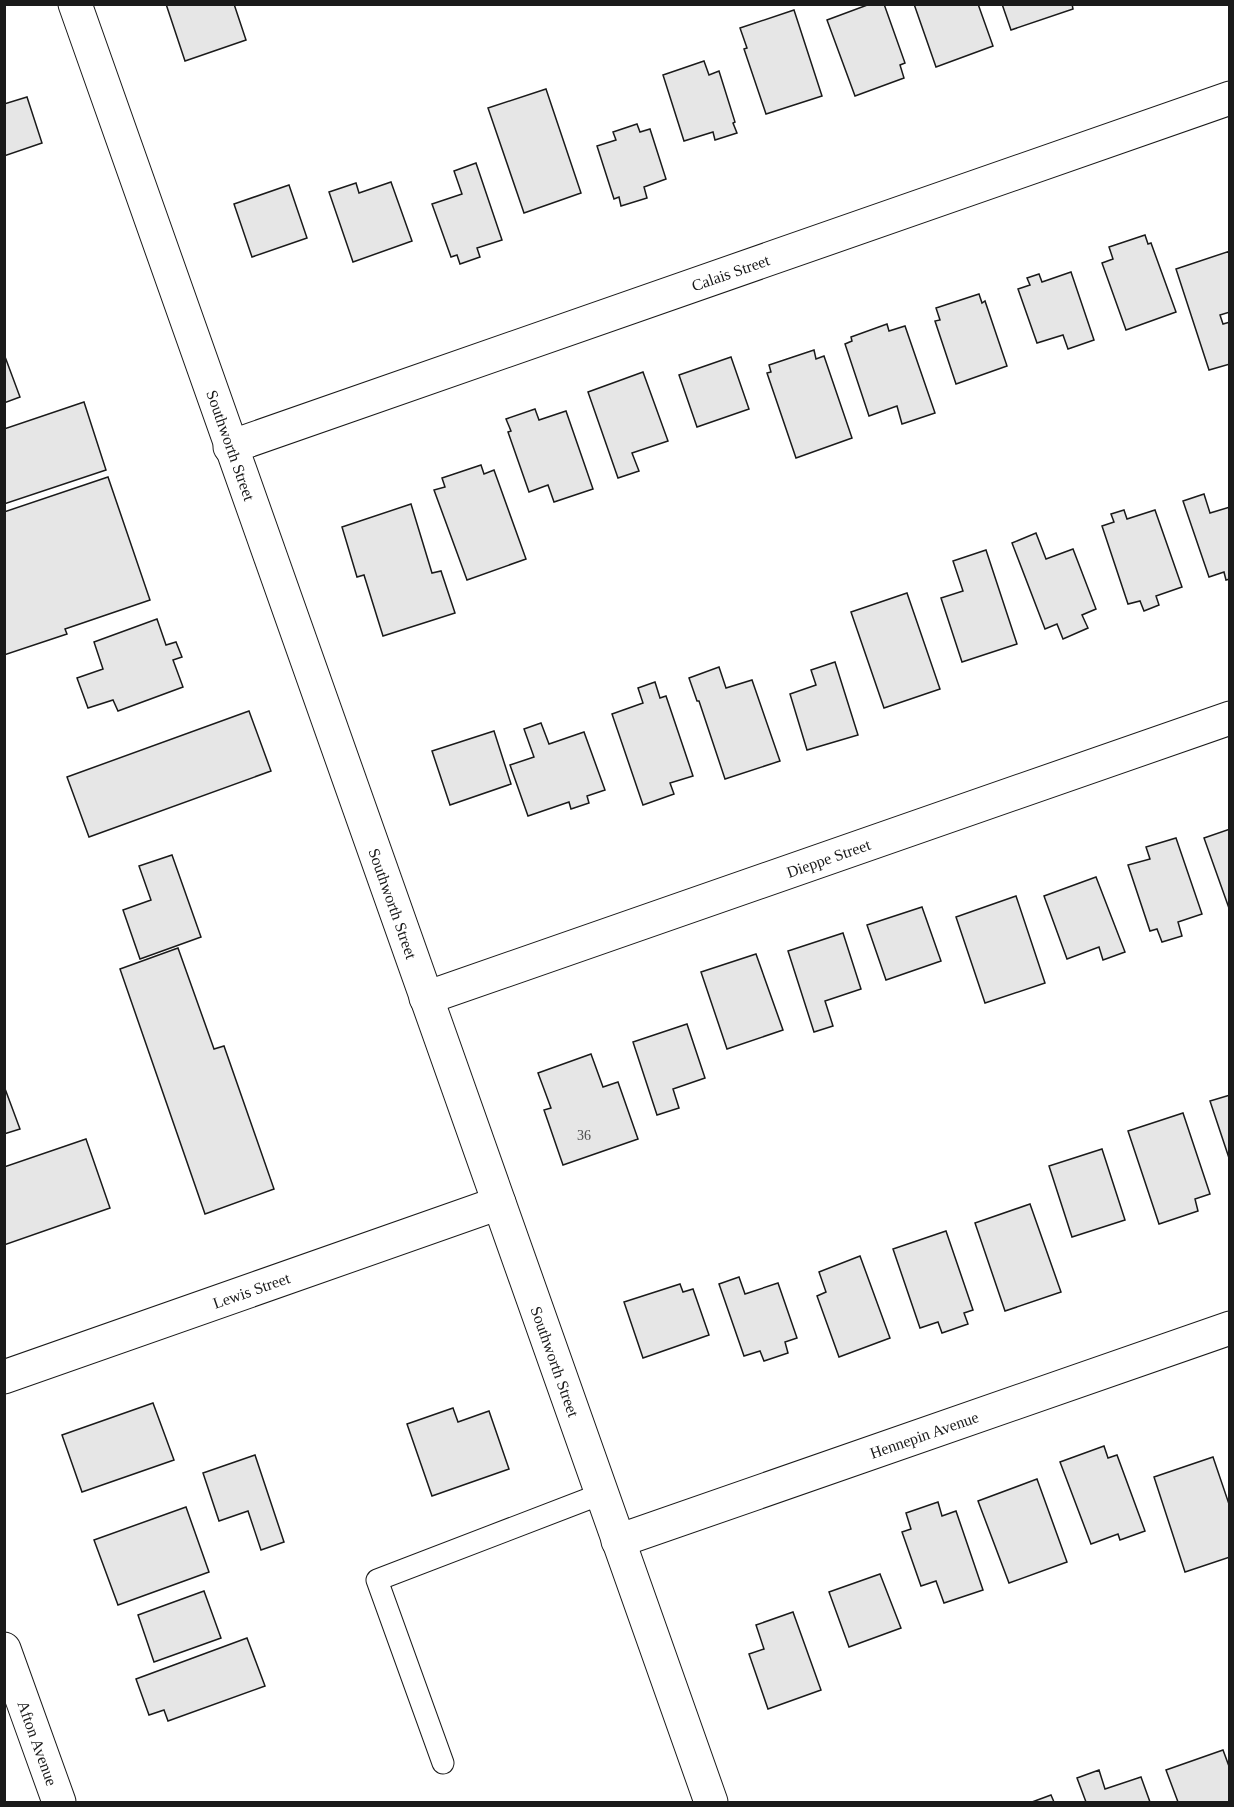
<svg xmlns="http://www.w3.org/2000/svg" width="1234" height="1807" font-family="Georgia,serif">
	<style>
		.building { fill: #e6e6e6; stroke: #1a1a1a; stroke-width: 1.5 }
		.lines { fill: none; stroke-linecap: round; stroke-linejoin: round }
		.service-casing { stroke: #1a1a1a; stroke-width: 23 }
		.minor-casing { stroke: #1a1a1a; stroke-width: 35 }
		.secondary-casing { stroke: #1a1a1a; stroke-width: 35 }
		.service { stroke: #fff; stroke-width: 21 }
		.minor { stroke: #fff; stroke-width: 33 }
		.secondary { stroke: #fff; stroke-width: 33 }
		.labels { text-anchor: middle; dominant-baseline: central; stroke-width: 4.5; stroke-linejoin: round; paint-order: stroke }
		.number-label { font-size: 14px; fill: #4d4d4d }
		.street-label { font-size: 16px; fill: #1a1a1a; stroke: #fff }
	</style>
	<rect width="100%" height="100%" fill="#fff"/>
	<!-- building -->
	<g class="building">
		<polygon points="166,4 234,4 246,40 185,61"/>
		<polygon points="870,4 884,4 905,63 900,65 904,78 855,96 827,20"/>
		<polygon points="914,4 978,4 993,46 936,67"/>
		<polygon points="1002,4 1072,4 1073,9 1011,30"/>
		<polygon points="794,10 822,96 766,114 744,49 747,48 740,28"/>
		<polygon points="704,61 709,75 719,71 735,122 733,123 737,133 715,140 713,132 684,141 663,75"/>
		<polygon points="546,89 581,193 524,213 488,108"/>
		<polygon points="27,97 42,143 4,156 4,104"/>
		<polygon points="637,124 640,132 650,129 666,179 644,187 647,198 621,206 619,197 614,199 597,146 616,140 613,132"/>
		<polygon points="476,163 502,240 477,248 480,257 460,264 457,255 451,257 432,204 462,194 454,171"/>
		<polygon points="391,182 412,241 353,262 329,192 356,183 359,193"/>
		<polygon points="289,185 307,238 252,257 234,204"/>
		<polygon points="1145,235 1148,244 1151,243 1176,312 1126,330 1102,263 1113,259 1109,247"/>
		<polygon points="1230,251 1230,312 1220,315 1223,324 1230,322 1230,364 1209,370 1176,269"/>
		<polygon points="1071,272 1094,340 1068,349 1063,335 1037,343 1018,289 1030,285 1027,278 1039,274 1042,282"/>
		<polygon points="979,294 982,303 985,301 1007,366 956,384 935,321 940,320 936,308"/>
		<polygon points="887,324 889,331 905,326 935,413 902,424 897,406 869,416 845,344 852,341 851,337"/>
		<polygon points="814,350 816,359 824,356 852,438 796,458 767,373 771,372 769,365"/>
		<polygon points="4,354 20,397 4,403"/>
		<polygon points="731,357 749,409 697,427 679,375"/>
		<polygon points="643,372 668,441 632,453 639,471 618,478 588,392"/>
		<polygon points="84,402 106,470 4,504 4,429"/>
		<polygon points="535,409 539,420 566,411 593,489 554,502 548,485 529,492 508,432 511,431 506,419"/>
		<polygon points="481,465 484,474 494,470 526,559 467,580 434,490 445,487 442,478"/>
		<polygon points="108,477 150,600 65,629 67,634 4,655 4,512"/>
		<polygon points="1204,494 1210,513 1230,507 1230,579 1226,580 1224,572 1209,577 1183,501"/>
		<polygon points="411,504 432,573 441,571 455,613 383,636 364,575 357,577 342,527"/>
		<polygon points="1124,510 1127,519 1155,510 1182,587 1156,596 1159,605 1144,611 1140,601 1128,604 1102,526 1114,522 1111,514"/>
		<polygon points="1036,533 1046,559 1073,549 1096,609 1082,615 1088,628 1063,639 1057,624 1045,629 1012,543"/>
		<polygon points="986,550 1017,644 962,662 941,598 963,591 953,561"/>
		<polygon points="907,593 940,689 884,708 851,612"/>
		<polygon points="157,619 166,645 176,642 182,657 173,660 183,687 118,711 113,700 88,708 77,678 103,669 94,642"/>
		<polygon points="835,662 858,735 807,750 790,694 816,685 811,670"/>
		<polygon points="719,667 726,688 752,680 780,761 725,779 699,701 697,701 689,678"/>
		<polygon points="655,682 660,698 666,696 693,776 670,783 674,794 643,805 612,714 643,703 638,688"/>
		<polygon points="249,711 271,771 89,837 67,777"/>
		<polygon points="541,723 549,744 584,732 605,790 587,796 589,803 571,809 569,802 528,816 510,765 534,757 524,729"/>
		<polygon points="494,731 511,784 450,805 432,751"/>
		<polygon points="1230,829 1230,911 1204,838"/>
		<polygon points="1176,838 1202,914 1178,922 1182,936 1162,942 1157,929 1150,931 1128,865 1150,859 1146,847"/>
		<polygon points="172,855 201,937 140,959 123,910 151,900 139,866"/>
		<polygon points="1096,877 1125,952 1103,960 1099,947 1067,959 1044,896"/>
		<polygon points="1016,896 1045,983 985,1003 956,917"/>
		<polygon points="922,907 941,961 886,980 867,925"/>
		<polygon points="843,933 861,989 825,1001 833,1026 814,1032 788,951"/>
		<polygon points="178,948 214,1049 224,1046 274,1189 205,1214 120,969"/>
		<polygon points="756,954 783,1030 727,1049 701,972"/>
		<polygon points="687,1024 705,1078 673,1089 679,1108 657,1115 633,1042"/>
		<polygon points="591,1054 603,1087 618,1082 638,1139 563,1165 544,1110 551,1108 538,1073"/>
		<polygon points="4,1086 20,1129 4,1134"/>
		<polygon points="1230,1095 1230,1161 1210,1101"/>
		<polygon points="1183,1113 1210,1194 1195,1199 1198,1211 1159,1224 1128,1131"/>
		<polygon points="86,1139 110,1208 4,1245 4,1167"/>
		<polygon points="1102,1149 1125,1220 1072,1237 1049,1166"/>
		<polygon points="1030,1204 1061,1292 1005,1311 975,1223"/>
		<polygon points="946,1231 973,1310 964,1313 968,1324 942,1333 938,1322 920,1328 893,1249"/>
		<polygon points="860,1256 890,1338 839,1357 817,1296 826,1292 819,1272"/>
		<polygon points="739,1277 745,1294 778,1283 797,1338 785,1342 788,1353 764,1361 760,1351 744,1356 719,1284"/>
		<polygon points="680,1284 683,1292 693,1289 709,1335 643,1358 624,1302"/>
		<polygon points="153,1403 174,1460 82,1492 62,1435"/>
		<polygon points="453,1408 458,1422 489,1411 509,1469 432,1496 407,1424"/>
		<polygon points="1104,1446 1108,1458 1117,1455 1145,1531 1120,1540 1118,1534 1091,1544 1060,1462"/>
		<polygon points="255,1455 284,1542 261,1550 248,1511 219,1521 203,1473"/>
		<polygon points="1213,1457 1230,1507 1230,1557 1185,1572 1154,1477"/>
		<polygon points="1037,1479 1067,1562 1009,1583 978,1501"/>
		<polygon points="938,1502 942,1516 956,1511 983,1590 944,1603 936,1581 921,1586 902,1532 911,1529 906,1513"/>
		<polygon points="186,1507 209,1572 118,1605 94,1540"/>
		<polygon points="880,1574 901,1628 849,1647 829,1592"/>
		<polygon points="204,1591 221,1638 154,1662 138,1615"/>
		<polygon points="793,1612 821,1690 768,1709 749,1654 764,1649 756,1625"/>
		<polygon points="247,1638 265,1686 168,1721 164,1710 149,1715 136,1679"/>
		<polygon points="1223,1750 1230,1769 1230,1802 1178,1802 1166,1770"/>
		<polygon points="1099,1770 1105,1789 1141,1777 1150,1802 1086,1802 1077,1778"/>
		<polygon points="1051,1795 1054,1802 1032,1802"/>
	</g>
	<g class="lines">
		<defs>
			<polyline id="service" points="443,1763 377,1580 601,1494"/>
			<g id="minor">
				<path id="s1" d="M230,447L1230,98"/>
				<path id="s2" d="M426,998L1230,718"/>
				<path id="s3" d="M4,1377L499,1203"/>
				<path id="s4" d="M618,1541L1230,1328"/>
				<path id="s5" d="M4,1649L59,1802"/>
			</g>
			<g id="secondary">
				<path id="s6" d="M75,4L711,1802"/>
			</g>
		</defs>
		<!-- service casing -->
		<use href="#service" class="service-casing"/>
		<!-- minor casing -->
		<use href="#minor" class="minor-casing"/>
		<!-- secondary casing -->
		<use href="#secondary" class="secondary-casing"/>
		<!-- service -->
		<use href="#service" class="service"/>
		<!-- minor -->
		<use href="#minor" class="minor"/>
		<!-- secondary -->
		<use href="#secondary" class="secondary"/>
	</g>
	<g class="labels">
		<!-- number labels -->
		<g class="number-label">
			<text x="584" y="1135">36</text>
		</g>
		<!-- street labels -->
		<g class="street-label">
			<text stroke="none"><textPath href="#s1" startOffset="530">Calais Street</textPath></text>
			<text stroke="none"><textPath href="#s6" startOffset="468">Southworth Street</textPath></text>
			<text stroke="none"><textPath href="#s2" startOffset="426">Dieppe Street</textPath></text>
			<text stroke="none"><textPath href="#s6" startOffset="954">Southworth Street</textPath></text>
			<text stroke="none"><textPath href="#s3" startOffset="262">Lewis Street</textPath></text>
			<text stroke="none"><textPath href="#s6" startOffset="1440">Southworth Street</textPath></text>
			<text stroke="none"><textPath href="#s4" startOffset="324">Hennepin Avenue</textPath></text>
			<text stroke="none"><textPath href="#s5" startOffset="100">Afton Avenue</textPath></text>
		</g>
	</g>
	<!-- border -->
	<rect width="1234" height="1807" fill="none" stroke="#1a1a1a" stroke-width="12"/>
</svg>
